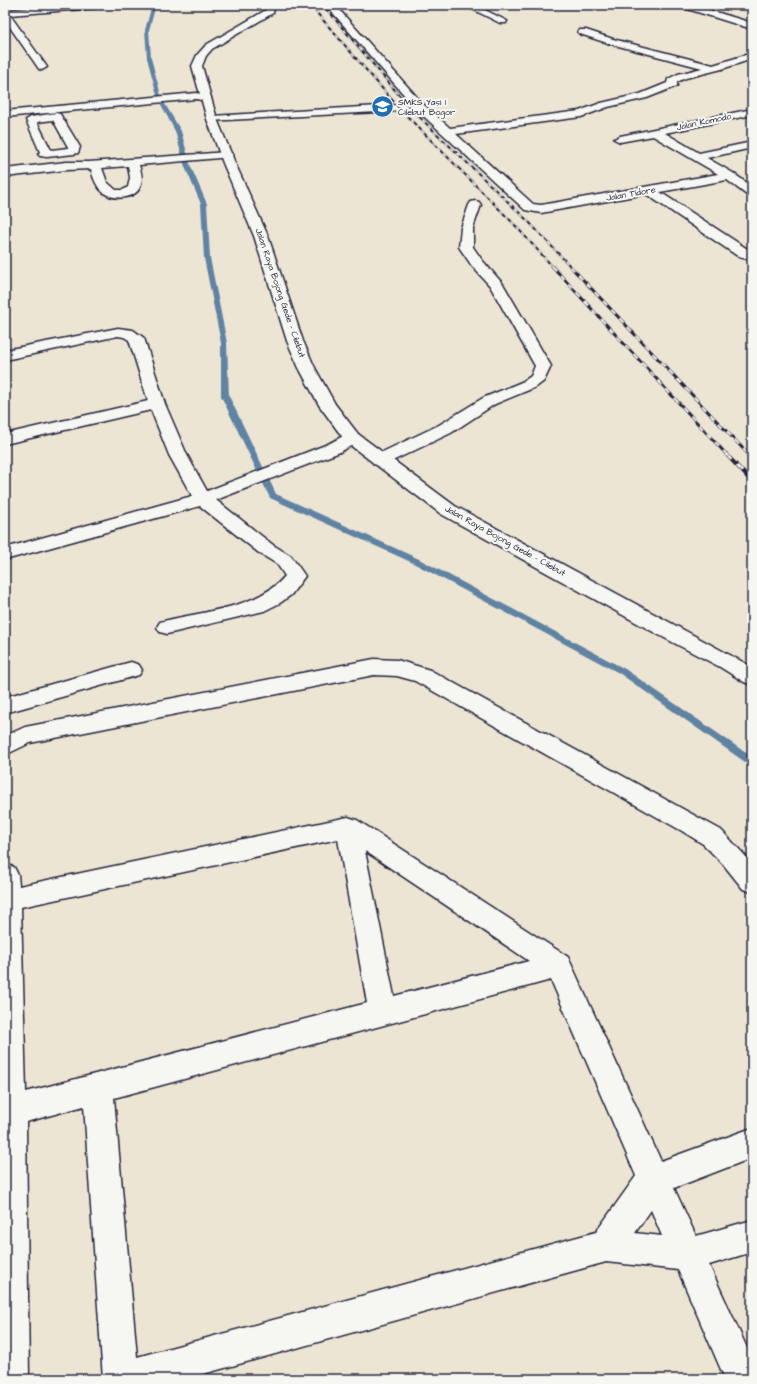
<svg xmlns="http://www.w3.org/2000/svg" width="757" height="1384" font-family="'Architects Daughter',sans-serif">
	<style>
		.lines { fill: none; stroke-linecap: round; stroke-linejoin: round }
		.stream { fill: #6083a3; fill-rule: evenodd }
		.minor-casing { stroke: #22223b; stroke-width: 3 }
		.secondary-casing { stroke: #22223b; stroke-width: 3 }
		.minor { fill: #f6f6f2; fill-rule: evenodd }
		.secondary { fill: #f6f6f2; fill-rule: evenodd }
		.rail-far2-casing { stroke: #22223b; stroke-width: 2 }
		.rail-far1-casing { stroke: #22223b; stroke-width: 3 }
		.rail-casing { stroke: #22223b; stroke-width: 4 }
		.rail-far2 { stroke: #f6f6f2; stroke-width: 1.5; stroke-dasharray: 4; stroke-linecap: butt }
		.rail-far1 { stroke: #f6f6f2; stroke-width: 2; stroke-dasharray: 6; stroke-linecap: butt }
		.rail { stroke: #f6f6f2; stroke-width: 2.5; stroke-dasharray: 8; stroke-linecap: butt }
		.labels { text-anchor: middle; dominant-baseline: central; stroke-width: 4; stroke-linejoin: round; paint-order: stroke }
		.far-poi-label { font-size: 9px; fill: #22223b; stroke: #f6f6f2; text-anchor: start }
		.far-street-label { font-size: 9px; fill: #22223b; stroke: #f6f6f2 }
	</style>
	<rect width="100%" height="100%" fill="#ede5d4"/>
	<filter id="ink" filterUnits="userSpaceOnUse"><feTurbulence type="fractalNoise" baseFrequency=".025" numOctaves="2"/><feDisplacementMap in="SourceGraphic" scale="8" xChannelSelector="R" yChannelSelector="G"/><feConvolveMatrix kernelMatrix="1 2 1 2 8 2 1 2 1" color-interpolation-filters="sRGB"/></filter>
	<g filter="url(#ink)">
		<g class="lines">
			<!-- stream -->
			<polygon class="stream" points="152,5 156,5 149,30 151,58 162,99 181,131 191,167 207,204 210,258 227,343 229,396 276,494 419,559 625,669 752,757 752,767 619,673 413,563 270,498 221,396 221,343 204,258 201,204 185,167 175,131 158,99 147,58 145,30"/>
			<defs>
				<g id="minor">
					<polygon points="66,5 99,5 95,8 10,15 47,67 42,70 39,69 5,20 5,10"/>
					<polygon points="326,5 335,5 424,105 450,128 579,111 601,103 640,94 667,83 668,79 678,74 702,68 607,43 580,34 578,32 580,30 586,30 613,39 713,65 752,53 752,59 722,69 686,78 677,82 677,86 647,98 608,107 581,117 456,134 533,204 541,205 718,174 653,136 620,142 614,139 620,136 752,109 752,115 665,133 699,153 752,142 752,148 707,158 733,173 752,187 752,197 748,196 727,180 660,192 752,252 752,260 739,257 646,194 541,213 525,210 417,110 208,121 207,119 208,117 212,116 412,104"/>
					<polygon points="464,5 475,5 507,21 506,23 500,23"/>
					<polygon points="680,5 693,5 752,23 752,29 681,7"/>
					<polygon points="196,93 210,96 211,98 206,101 196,99 5,117 5,111"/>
					<path d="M56,113L60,114L80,147L78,153L74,154L47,157L40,156L38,154L40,152L26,120L31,117ZM53,120L68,147V148L51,150L37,122Z"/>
					<path d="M227,152L231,153L233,155L231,157L139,165C141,172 143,178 141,184C138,199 115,201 104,193C97,188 93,178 91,169L66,170L5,177V169L66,162H89ZM128,166L130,178L128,187L123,190H116L107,182L102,168Z"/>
					<polygon points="475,201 479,202 481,205 473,228 473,247 482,260 503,284 551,366 544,381 536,387 495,404 451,433 386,464 380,465 374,464 371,460 374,456 439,425 483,398 524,381 531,376 535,366 490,286 472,266 459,247 461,228 469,205 471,202"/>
					<path d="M118,328L133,330L144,338L165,404L187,455L207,491L328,444C338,439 347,432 358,434L361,438L358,442L340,452L216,500L273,545L291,556L305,576L291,595L280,603L264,611L167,634L160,632L157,627L160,622C200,611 258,609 285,576L277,564L259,553L200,506L5,560V548L192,496L169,455L151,410L5,444V434L148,401L129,340L124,337L118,336L5,360V350Z"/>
					<polygon points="374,659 397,660 430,670 721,830 752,863 752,892 743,889 723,864 703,844 682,831 415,681 397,676 374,675 30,743 5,755 5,736 25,727"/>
					<polygon points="131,662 139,665 142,670 139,675 5,713 5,697"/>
					<path d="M348,817L357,820L568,957L661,1161L752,1128V1158L674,1188L696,1236L752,1220V1252L709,1265L752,1359V1379H725L678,1270L606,1262L185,1379H103L84,1106L26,1122L29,1379H5V864L14,867L18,875L19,886ZM338,839L367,1003L26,1092L21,907ZM365,851L529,961L394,996ZM551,980L636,1176L596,1232L137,1357L114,1098ZM651,1210L662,1236L635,1233Z"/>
				</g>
				<polygon id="secondary" points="267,5 275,5 273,13 212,49 206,56 202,66 217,119 235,163 268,236 303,341 315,368 335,404 358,434 455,506 752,667 752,685 744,682 720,667 657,634 441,514 346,442 319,405 299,368 287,341 254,236 223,163 207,119 192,66 197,55 206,45 266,10"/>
			</defs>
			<!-- minor casing -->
			<use href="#minor" class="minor-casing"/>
			<!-- secondary casing -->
			<use href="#secondary" class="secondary-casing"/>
			<!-- minor -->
			<use href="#minor" class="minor"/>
			<!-- secondary -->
			<use href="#secondary" class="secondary"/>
			<defs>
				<g id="rail-far2">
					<polyline points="310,5 400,109 512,222 553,267"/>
					<polyline points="323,5 410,108 528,221 571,267"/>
				</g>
				<g id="rail-far1">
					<polyline points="552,266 727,455"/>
					<polyline points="570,266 749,455"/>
				</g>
				<g id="rail">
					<polyline points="726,454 752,482"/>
					<polyline points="748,454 752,459"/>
				</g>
			</defs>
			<!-- rail-far2 casing -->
			<use href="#rail-far2" class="rail-far2-casing"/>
			<!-- rail-far1 casing -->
			<use href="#rail-far1" class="rail-far1-casing"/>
			<!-- rail casing -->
			<use href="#rail" class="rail-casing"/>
			<!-- rail-far2 -->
			<use href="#rail-far2" class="rail-far2"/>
			<!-- rail-far1 -->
			<use href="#rail-far1" class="rail-far1"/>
			<!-- rail -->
			<use href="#rail" class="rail"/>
		</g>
	</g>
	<!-- icons -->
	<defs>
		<symbol id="school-disc" viewBox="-11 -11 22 22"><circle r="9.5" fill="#1f6fb2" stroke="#f6f6f2"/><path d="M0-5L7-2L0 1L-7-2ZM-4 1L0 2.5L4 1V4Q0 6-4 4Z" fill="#fff"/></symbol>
	</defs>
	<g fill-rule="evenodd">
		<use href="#school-disc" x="370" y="94" width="25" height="25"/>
	</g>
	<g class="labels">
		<!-- far-poi labels -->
		<g class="far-poi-label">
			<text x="398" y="102">SMKS Yasi 1<tspan x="398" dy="10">Cilebut Bogor</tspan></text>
		</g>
		<!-- far-street labels -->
		<g class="far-street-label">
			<text transform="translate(704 122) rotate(-12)">Jalan Komodo</text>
			<text transform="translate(631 194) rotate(-10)">Jalan Tidore</text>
			<text transform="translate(280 293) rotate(71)">Jalan Raya Bojong Gede - Cilebut</text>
			<text transform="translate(505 541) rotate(29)">Jalan Raya Bojong Gede - Cilebut</text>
		</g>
	</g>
	<!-- margin -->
	<rect width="757" height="1384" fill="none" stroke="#f6f6f2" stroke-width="20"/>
	<rect x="10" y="10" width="737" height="1364" fill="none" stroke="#22223b" stroke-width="1.5" filter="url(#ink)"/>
</svg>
